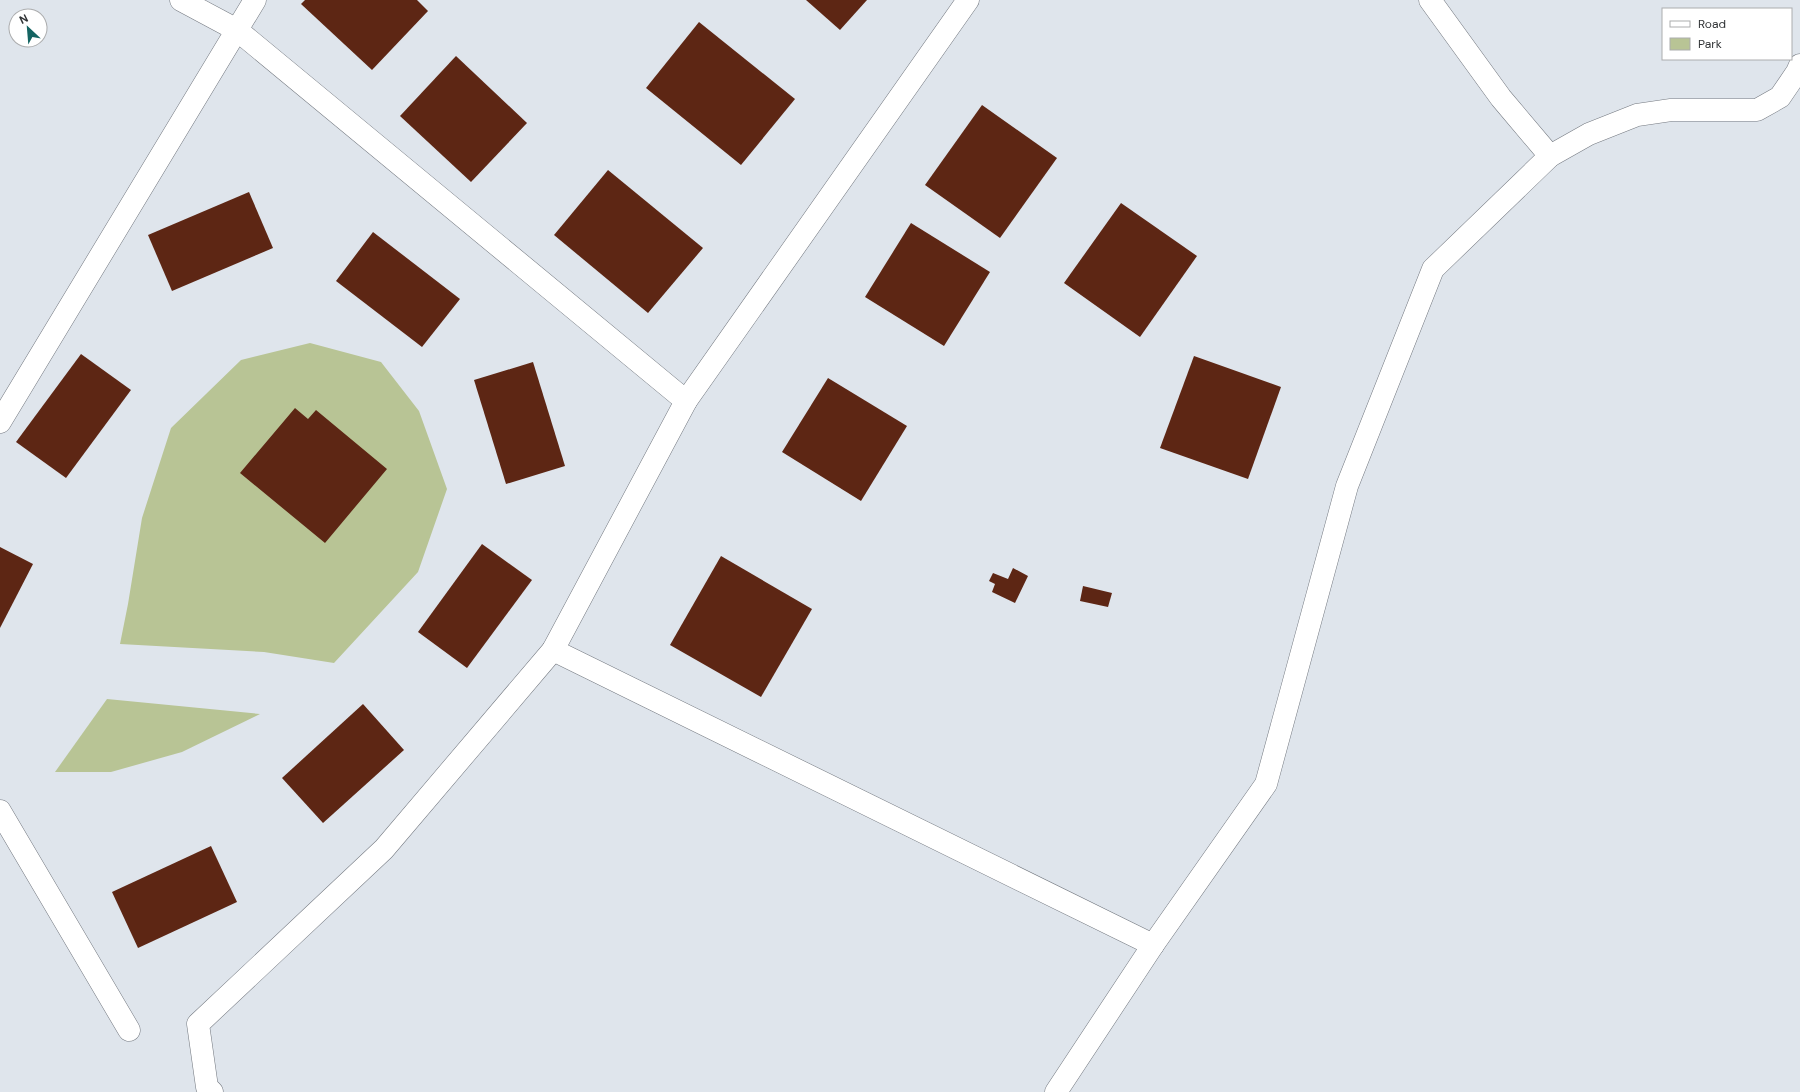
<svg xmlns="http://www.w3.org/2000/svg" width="1800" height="1092" font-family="'DM Sans',sans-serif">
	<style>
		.green { fill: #b8c495 }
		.building { fill: #5d2614 }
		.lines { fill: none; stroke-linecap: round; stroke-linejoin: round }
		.street-casing { stroke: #747980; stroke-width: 23 }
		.street { stroke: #fff; stroke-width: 22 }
	</style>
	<rect width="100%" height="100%" fill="#dfe5ec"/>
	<!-- green -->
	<g class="green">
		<polygon points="310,343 381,362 419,411 447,489 418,572 334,663 264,652 120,644 128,604 142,518 171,428 241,360"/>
		<polygon points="107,699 260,714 182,752 111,772 55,772"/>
	</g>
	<!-- building -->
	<g class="building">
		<polygon points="305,0 417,0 428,11 372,70 301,4"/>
		<polygon points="806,0 867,0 840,30"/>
		<polygon points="699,22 795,99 741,165 646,88"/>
		<polygon points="456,56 527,123 471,182 400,116"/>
		<polygon points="982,105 1057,158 1000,238 925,185"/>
		<polygon points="608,170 703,248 648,313 554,235"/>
		<polygon points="249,192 273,248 172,291 148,235"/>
		<polygon points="1121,203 1197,256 1140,337 1064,283"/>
		<polygon points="911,223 990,272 944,346 865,297"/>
		<polygon points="373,232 460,299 422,347 336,281"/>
		<polygon points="81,354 131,390 66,478 16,442"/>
		<polygon points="1194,356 1281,387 1248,479 1160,448"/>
		<polygon points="533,362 565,466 506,484 474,380"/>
		<polygon points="828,378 907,426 861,501 782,452"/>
		<polygon points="295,408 308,419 316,410 387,469 325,543 240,473"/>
		<polygon points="482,544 532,580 467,668 418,632"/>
		<polygon points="0,547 33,564 0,628"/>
		<polygon points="721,556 812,609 761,697 670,645"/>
		<polygon points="1013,568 1028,576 1015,603 992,592 995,584 989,581 993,573 1008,579"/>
		<polygon points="1083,586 1112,593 1108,607 1080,601"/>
		<polygon points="363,704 404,750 323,823 282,778"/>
		<polygon points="211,846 237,902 138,948 112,892"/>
	</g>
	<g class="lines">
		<defs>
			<g id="street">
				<polyline points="181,0 237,30 686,401 968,0"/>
				<polyline points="1430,0 1501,98 1550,156 1589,134 1637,115 1671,110 1757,110 1780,97 1797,72 1800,65"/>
				<polyline points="0,422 255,0"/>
				<polyline points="553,650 1153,945"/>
				<polyline points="0,811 129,1030"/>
				<polyline points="212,1092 207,1087 198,1024 384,849 553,650 686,401"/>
				<polyline points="1056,1092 1153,945 1266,784 1347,486 1433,269 1550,156"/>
			</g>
		</defs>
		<!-- street casing -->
		<use href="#street" class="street-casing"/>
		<!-- street -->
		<use href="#street" class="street"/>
	</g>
	<!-- legend -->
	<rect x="1662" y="8" width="130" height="52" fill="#ffffff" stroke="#acadae"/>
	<rect x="1670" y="21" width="20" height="6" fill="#ffffff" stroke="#acadae"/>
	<text x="1698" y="28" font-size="12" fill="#303335">Road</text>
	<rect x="1670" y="38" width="20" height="12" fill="#b8c495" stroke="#acadae"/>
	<text x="1698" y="48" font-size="12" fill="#303335">Park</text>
	<!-- north arrow -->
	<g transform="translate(28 28) rotate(334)"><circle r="19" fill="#ffffff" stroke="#acadae"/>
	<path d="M0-3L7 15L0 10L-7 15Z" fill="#146462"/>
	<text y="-6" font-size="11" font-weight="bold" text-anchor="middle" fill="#303335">N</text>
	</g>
</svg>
